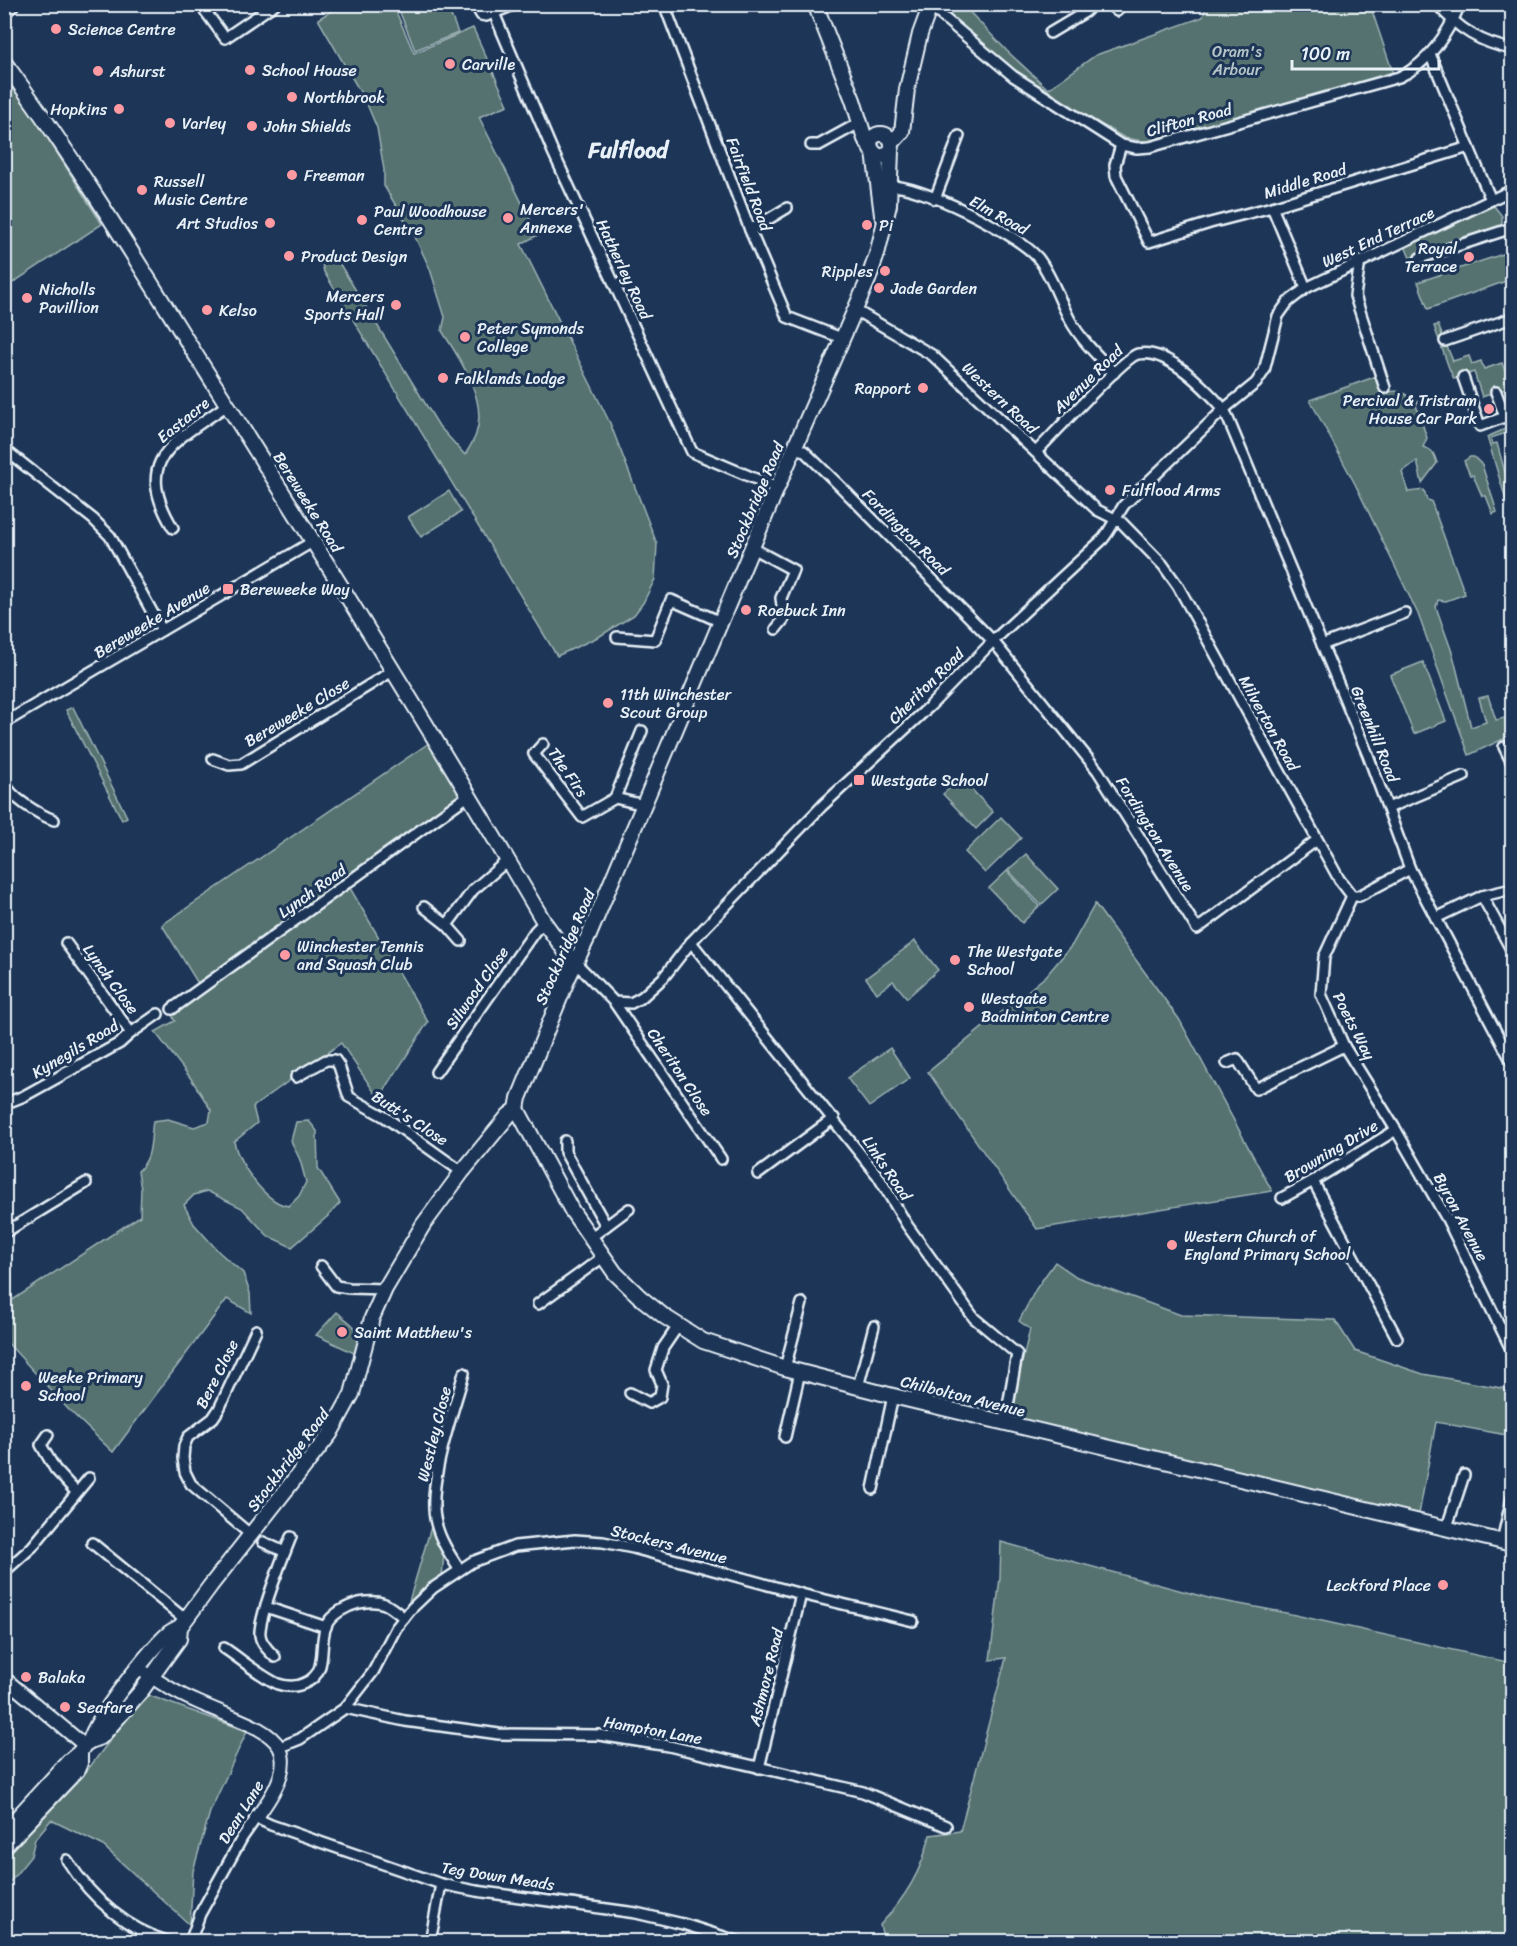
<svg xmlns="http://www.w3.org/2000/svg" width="1517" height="1946" font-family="Sriracha,sans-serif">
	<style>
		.green { fill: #557270; stroke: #9eb2b4; stroke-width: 1.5 }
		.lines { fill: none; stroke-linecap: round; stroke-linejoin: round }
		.minor-casing { stroke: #e8f1f8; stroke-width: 14 }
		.tertiary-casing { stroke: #e8f1f8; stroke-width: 16 }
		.secondary-casing { stroke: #e8f1f8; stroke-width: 18 }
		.minor { stroke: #1d3557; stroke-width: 9 }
		.tertiary { stroke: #1d3557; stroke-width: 12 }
		.secondary { stroke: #1d3557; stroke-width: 14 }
		.poi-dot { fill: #ff9aa2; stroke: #1d3557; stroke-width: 2 }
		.labels { text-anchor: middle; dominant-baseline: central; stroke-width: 6; stroke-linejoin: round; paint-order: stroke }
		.poi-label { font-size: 16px; fill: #e8f1f8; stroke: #1d3557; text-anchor: start }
		.park-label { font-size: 16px; fill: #b5c5c8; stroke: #1d3557 }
		.street-label { font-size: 16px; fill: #e8f1f8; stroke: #1d3557 }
		.district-label { font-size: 22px; font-weight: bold; fill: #e8f1f8; stroke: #1d3557 }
	</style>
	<rect width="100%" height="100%" fill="#1d3557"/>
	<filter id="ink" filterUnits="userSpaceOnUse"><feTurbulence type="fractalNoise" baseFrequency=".0167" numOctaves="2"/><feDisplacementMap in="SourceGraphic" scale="12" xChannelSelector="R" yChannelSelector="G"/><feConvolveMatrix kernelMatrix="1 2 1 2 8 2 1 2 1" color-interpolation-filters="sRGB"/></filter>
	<g filter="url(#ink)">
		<!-- green -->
		<g class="green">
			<polygon points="1206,4 1370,5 1393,73 1149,142 1125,138 1039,89 1013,73 936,6 937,5 963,5 1007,51 1048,89 1096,55 1203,17"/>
			<path d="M341,5H393L414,53L473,28L508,105L479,117L538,235L521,244L610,423L657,544L655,579L643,603L634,615L600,636L557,656L324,272L321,260L333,253L439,426L465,455C469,448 474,441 476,434C488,400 460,359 442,331L445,317L430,269L415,237L384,186V170L377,128L366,102L318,19Z"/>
			<polygon points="397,5 447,5 458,33 415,50"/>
			<polygon points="4,69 102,224 5,288 4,288"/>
			<polygon points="1494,206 1502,216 1502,225 1410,258 1405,246"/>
			<polygon points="1512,251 1512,267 1505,270 1509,280 1428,309 1418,282"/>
			<polygon points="1438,325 1453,361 1469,356 1472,364 1481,361 1484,369 1502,363 1511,387 1482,397 1474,372 1454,379 1449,368 1434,326"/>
			<path d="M1377,376L1383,393C1402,388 1403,394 1418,402L1416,405L1427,438L1423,447C1433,450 1434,453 1437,463L1422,483L1417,461L1402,472L1408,492L1424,490L1427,500L1431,501L1465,594L1446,601L1438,600L1436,607L1453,655L1471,727L1486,722L1479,698L1488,696L1496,720L1510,717L1504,684L1509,682L1512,690V735L1469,755L1418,614L1355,484L1310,400Z"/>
			<polygon points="1512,426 1512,431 1491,438 1492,444 1497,443 1511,494 1508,496 1512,510 1512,520 1487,437"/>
			<polygon points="1470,457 1474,457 1482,465 1497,512 1493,514 1486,496 1482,496 1473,475 1470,475 1464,461"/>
			<polygon points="449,491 461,512 421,537 408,517"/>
			<polygon points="1423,662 1446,721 1414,734 1390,675"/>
			<polygon points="73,707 127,817 122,820 66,710"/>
			<path d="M429,743L467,804L350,888L428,1022L379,1099L341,1043L253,1107L257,1123L234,1142C239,1164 266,1204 289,1206L299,1196L306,1182L300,1160L291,1141L296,1122L309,1121L317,1131L318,1168L340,1203L328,1216L292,1247L268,1236L242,1208L207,1191L194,1195L184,1205L194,1224L219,1252L243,1273L250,1293L251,1313L227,1299L113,1452L68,1409L5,1340V1305L140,1216L141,1189L138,1171C153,1158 150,1140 153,1121L168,1119L194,1127L209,1122L211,1110L192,1080L155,1032L175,1021L169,1010L199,985L162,925Z"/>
			<polygon points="961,778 993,812 976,829 943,794"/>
			<polygon points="1001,817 1021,838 985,873 965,852"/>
			<polygon points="1026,854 1058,889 1041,905 1008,870"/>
			<polygon points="1007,871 1039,906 1022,923 989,888"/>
			<polygon points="1095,904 1179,1019 1272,1191 1037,1229 928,1072 1046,976 1072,945"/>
			<polygon points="915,941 938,970 907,998 893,981 877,993 866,978"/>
			<polygon points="890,1048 910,1078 869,1107 847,1078"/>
			<polygon points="1055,1262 1077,1277 1181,1315 1335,1320 1355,1351 1423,1374 1512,1390 1512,1436 1436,1422 1419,1514 1009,1417 1030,1329 1019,1321 1036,1289"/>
			<path d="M337,1312C356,1329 363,1327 356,1354L316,1335Z"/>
			<polygon points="431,1527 444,1554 442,1577 407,1608"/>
			<path d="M1001,1542L1212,1599L1277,1611L1512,1663V1941H884L880,1925C905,1898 922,1871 930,1835L960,1831L1006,1658L990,1660L1000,1578Z"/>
			<polygon points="145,1694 247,1731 210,1812 193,1871 190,1925 102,1845 51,1820 35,1839 31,1856 5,1888 4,1859 83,1776"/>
		</g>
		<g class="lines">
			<defs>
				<g id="minor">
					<polyline points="200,4 225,38 275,4"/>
					<polyline points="475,4 481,15 486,16 516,4"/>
					<polyline points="664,4 750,230 787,317 844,339"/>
					<polyline points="1109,4 1117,11"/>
					<path d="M1437,4C1458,29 1481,43 1512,49"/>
					<path d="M930,6L1013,76L1121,145L1137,148L1150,147L1399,77C1428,64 1448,34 1460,4"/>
					<polyline points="494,13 553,152 692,452 777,488"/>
					<polyline points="1050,33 1085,12 1093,4"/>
					<polyline points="1430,54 1491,200"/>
					<polyline points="811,145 819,145 861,122"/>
					<polyline points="1121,145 1115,165 1116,176 1149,242 1210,223 1272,207 1469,147"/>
					<path d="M886,186C918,183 1017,233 1038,258C1052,276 1059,300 1070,320C1081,340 1098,356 1114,373"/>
					<polyline points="935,199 959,136"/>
					<polyline points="1272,207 1306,288"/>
					<polyline points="750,230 787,208"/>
					<polyline points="1420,258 1512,228"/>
					<polyline points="1360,261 1355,296 1385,388"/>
					<polyline points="855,310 932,355 1097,510 1121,522 1163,565 1178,586 1339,879 1352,896"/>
					<polyline points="1445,341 1512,318"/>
					<polyline points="1463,377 1480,426 1505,417"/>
					<polyline points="1496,392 1505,417 1512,415"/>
					<polyline points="796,448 804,451 839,485 993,641 1098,771 1197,929 1317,840"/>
					<polyline points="4,449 93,519 110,536 162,630"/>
					<path d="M1036,452C1051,437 1125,356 1138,354C1168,348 1206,389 1224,409L1368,755L1410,869L1512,1062"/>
					<path d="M173,528C131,458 175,442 227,405"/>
					<polyline points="752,548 793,570 781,598 784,619 776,629"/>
					<polyline points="617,637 655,640 671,600 721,622"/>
					<polyline points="1322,645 1405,613"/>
					<polyline points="4,723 314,541"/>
					<polyline points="543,744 534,754 582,817 615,798 644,805"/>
					<polyline points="1504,747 1512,763"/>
					<polyline points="213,759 229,765 241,764 394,670"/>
					<path d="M4,782C11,798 38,814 54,820"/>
					<polyline points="615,798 642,731"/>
					<polyline points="1388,808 1464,776"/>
					<polyline points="1352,896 1324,957 1321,994 1344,1046 1396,1130 1447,1219 1512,1351"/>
					<polyline points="1352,896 1359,896 1410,869"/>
					<polyline points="1482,896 1512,951"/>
					<polyline points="424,907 447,925"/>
					<polyline points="1436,918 1482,896 1512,889"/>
					<polyline points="461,941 447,925 473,890 508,860"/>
					<polyline points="691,942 878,1176 907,1225 974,1318 1017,1354 1005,1423"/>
					<polyline points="66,943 131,1033"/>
					<path d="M576,963L614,1002L631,1003L642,997L663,978L691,942L823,805L930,706L993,641L1103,539C1111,529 1116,517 1124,505L1224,409L1256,383L1264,371L1278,316L1288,302L1306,288L1512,190"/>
					<polyline points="614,1002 721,1159"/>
					<polyline points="172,1009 469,795"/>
					<polyline points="1227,1063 1237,1059 1256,1089 1344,1046"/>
					<polyline points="436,1072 535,931 544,922"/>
					<polyline points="296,1077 326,1060 335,1060 339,1066 349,1097 385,1117 462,1172"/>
					<polyline points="4,1104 24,1096 120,1043 131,1033 158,1014"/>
					<polyline points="565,1141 565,1152 606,1226"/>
					<polyline points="758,1174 834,1118"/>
					<polyline points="1313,1181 1397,1338"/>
					<polyline points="1282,1198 1313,1181 1396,1130"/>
					<polyline points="4,1233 86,1183"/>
					<polyline points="590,1238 629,1209"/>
					<polyline points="321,1266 336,1286 349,1288 385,1289"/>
					<polyline points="538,1304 603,1257"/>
					<polyline points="785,1368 802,1303"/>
					<polyline points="858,1387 874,1326"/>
					<polyline points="630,1393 649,1403 660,1397 662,1384 656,1370 663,1348 678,1326"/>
					<polyline points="48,1435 41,1445 55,1469 76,1492"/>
					<polyline points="785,1437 800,1372"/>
					<polyline points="873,1489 893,1396"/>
					<polyline points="1447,1527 1464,1475"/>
					<polyline points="251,1535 191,1484 185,1472 183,1458 184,1446 188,1437 213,1418 219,1409 256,1330"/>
					<polyline points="1502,1541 1512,1498"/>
					<polyline points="263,1542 285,1552"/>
					<polyline points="92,1543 186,1620"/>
					<path d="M459,1569C450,1555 440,1540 436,1523C426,1484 453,1413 464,1373"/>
					<polyline points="4,1572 32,1547 89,1478"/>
					<polyline points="266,1607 326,1627"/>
					<path d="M224,1648C241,1659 260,1676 278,1684C287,1687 297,1687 305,1683C329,1673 318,1646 326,1626C331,1614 347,1606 359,1603C382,1599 388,1604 404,1618"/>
					<path d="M275,1657C269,1651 261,1644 260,1635C258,1619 284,1554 291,1537"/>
					<polyline points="345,1708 405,1721 499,1734 599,1735 669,1746 863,1792 946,1826"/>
					<polyline points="280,1747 300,1739 345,1708 373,1672 396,1628 412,1608 433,1588 472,1562 515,1546 575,1540 603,1542 633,1548 801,1594 913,1621"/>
					<polyline points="759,1768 801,1594"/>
					<path d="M67,1860C92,1899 124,1928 169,1942"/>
					<polyline points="190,1942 200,1914 242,1838 256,1818 271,1825 441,1884 476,1891 636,1913 683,1924 740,1942"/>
					<polyline points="430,1942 441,1884"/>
				</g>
				<g id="tertiary">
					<path d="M138,1668C156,1680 175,1693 195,1701C260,1731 319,1735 256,1818"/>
					<polyline points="4,1678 84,1745"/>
				</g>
				<g id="secondary">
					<polyline points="815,4 853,100 865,139 871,147"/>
					<polyline points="4,11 12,4"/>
					<path d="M4,62C81,167 147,278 216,387C328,564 438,741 544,922L568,955L576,963"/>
					<circle cx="881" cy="145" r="11"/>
					<polyline points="892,143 902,132 907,89 920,34 931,4"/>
					<polyline points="874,152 882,215"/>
					<polyline points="517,1109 572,1211 615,1273 641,1298 665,1317 703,1341 785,1368 893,1396 1512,1544"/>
					<path d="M90,1741C96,1718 149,1651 168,1634C171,1631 176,1629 180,1627"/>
					<polyline points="4,1832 68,1762 80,1752 84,1745 90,1741 101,1737 142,1690 179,1639 180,1627 211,1585 330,1434 352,1394 372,1318 385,1289 423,1225 462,1172 509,1115 517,1109 519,1098 568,978 589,935 777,488 868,280 877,254 889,205 891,150"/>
					<polyline points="4,1847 77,1770 80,1763 80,1752"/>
				</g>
			</defs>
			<!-- minor casing -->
			<use href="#minor" class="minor-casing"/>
			<!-- tertiary casing -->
			<use href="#tertiary" class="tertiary-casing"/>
			<!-- secondary casing -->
			<use href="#secondary" class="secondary-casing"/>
			<!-- minor -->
			<use href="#minor" class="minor"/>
			<!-- tertiary -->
			<use href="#tertiary" class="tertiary"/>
			<!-- secondary -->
			<use href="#secondary" class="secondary"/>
		</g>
	</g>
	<!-- markers -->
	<g class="poi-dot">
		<circle cx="56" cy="29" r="6"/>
		<circle cx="450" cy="64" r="6"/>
		<circle cx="250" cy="70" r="6"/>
		<circle cx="98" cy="71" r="6"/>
		<circle cx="292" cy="97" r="6"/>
		<circle cx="119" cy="109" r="6"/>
		<circle cx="170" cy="123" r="6"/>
		<circle cx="252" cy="126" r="6"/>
		<circle cx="292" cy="175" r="6"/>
		<circle cx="142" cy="190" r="6"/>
		<circle cx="508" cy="218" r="6"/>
		<circle cx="362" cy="220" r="6"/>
		<circle cx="270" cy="223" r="6"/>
		<circle cx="867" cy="225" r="6"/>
		<circle cx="289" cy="256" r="6"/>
		<circle cx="1469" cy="257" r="6"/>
		<circle cx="885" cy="271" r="6"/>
		<circle cx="879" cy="288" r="6"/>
		<circle cx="27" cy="298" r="6"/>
		<circle cx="396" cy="305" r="6"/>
		<circle cx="207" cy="310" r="6"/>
		<circle cx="465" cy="337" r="6"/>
		<circle cx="443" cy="378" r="6"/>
		<circle cx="923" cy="388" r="6"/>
		<circle cx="1489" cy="409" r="6"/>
		<circle cx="1110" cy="490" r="6"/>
		<rect x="222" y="583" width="12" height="12" rx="3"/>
		<circle cx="746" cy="610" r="6"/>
		<circle cx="608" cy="703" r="6"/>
		<rect x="853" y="774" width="12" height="12" rx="3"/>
		<circle cx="285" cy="955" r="6"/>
		<circle cx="955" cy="960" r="6"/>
		<circle cx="969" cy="1007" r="6"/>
		<circle cx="1172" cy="1245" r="6"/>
		<circle cx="342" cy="1332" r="6"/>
		<circle cx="26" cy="1386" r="6"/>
		<circle cx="1443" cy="1585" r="6"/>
		<circle cx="26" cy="1677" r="6"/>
		<circle cx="65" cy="1707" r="6"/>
	</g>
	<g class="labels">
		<!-- poi labels -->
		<g class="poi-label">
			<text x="68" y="29">Science Centre</text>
			<text x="462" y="64">Carville</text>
			<text x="262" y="70">School House</text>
			<text x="110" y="71">Ashurst</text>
			<text x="304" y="97">Northbrook</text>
			<text x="107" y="109" text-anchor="end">Hopkins</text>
			<text x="182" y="123">Varley</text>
			<text x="264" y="126">John Shields</text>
			<text x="304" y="175">Freeman</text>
			<text x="154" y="181">Russell<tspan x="154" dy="18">Music Centre</tspan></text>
			<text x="520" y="209">Mercers'<tspan x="520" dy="18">Annexe</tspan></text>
			<text x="374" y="211">Paul Woodhouse<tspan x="374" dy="18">Centre</tspan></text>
			<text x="258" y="223" text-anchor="end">Art Studios</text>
			<text x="879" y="225">Pi</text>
			<text x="1457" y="248" text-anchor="end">Royal<tspan x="1457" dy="18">Terrace</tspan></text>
			<text x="301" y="256">Product Design</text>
			<text x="873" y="271" text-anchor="end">Ripples</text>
			<text x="891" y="288">Jade Garden</text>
			<text x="39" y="289">Nicholls<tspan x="39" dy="18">Pavillion</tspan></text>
			<text x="384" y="296" text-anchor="end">Mercers<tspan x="384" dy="18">Sports Hall</tspan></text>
			<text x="219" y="310">Kelso</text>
			<text x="477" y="328">Peter Symonds<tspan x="477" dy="18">College</tspan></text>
			<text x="455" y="378">Falklands Lodge</text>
			<text x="911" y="388" text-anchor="end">Rapport</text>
			<text x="1477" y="400" text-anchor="end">Percival &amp; Tristram<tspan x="1477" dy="18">House Car Park</tspan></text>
			<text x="1122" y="490">Fulflood Arms</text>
			<text x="240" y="589">Bereweeke Way</text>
			<text x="758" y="610">Roebuck Inn</text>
			<text x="620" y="694">11th Winchester<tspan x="620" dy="18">Scout Group</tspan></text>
			<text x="871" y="780">Westgate School</text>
			<text x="297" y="946">Winchester Tennis<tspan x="297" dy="18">and Squash Club</tspan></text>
			<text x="967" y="951">The Westgate<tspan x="967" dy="18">School</tspan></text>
			<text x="981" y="998">Westgate<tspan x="981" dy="18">Badminton Centre</tspan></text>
			<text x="1184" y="1236">Western Church of<tspan x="1184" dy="18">England Primary School</tspan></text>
			<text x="354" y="1332">Saint Matthew's</text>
			<text x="38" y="1377">Weeke Primary<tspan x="38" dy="18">School</tspan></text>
			<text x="1431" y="1585" text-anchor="end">Leckford Place</text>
			<text x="38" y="1677">Balaka</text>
			<text x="77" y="1707">Seafare</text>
		</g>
		<!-- park labels -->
		<g class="park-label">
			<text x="1237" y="51">Oram's<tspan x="1237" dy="18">Arbour</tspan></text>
		</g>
		<!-- street labels -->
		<g class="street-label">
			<text transform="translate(1189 120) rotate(-15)">Clifton Road</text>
			<text transform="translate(1305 181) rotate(-17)">Middle Road</text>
			<text transform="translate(749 184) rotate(69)">Fairfield Road</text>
			<text transform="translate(999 215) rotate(29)">Elm Road</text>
			<text transform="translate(1378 237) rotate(-25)">West End Terrace</text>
			<text transform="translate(624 269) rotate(65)">Hatherley Road</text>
			<text transform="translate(1088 379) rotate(-44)">Avenue Road</text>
			<text transform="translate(1000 398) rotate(43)">Western Road</text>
			<text transform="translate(183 420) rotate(-39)">Eastacre</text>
			<text transform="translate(755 500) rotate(-67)">Stockbridge Road</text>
			<text transform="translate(308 502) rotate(58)">Bereweeke Road</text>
			<text transform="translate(906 532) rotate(45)">Fordington Road</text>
			<text transform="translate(152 620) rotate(-31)">Bereweeke Avenue</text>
			<text transform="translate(926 686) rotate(-45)">Cheriton Road</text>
			<text transform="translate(297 712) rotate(-31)">Bereweeke Close</text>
			<text transform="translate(1269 723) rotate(61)">Milverton Road</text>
			<text transform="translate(1375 734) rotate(68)">Greenhill Road</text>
			<text transform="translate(568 772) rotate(55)">The Firs</text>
			<text transform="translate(1155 834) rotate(58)">Fordington Avenue</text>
			<text transform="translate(312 891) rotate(-36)">Lynch Road</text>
			<text transform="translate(565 947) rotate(-66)">Stockbridge Road</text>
			<text transform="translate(111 979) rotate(54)">Lynch Close</text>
			<text transform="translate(477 988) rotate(-55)">Silwood Close</text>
			<text transform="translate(1354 1026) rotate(63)">Poets Way</text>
			<text transform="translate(75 1049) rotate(-31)">Kynegils Road</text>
			<text transform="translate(680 1072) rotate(56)">Cheriton Close</text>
			<text transform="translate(410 1118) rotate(33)">Butt's Close</text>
			<text transform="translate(1331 1151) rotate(-31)">Browning Drive</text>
			<text transform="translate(887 1168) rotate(56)">Links Road</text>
			<text transform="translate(1461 1217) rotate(62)">Byron Avenue</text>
			<text transform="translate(217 1374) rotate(-63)">Bere Close</text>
			<text transform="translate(963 1396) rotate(14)">Chilbolton Avenue</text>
			<text transform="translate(434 1434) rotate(-76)">Westley Close</text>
			<text transform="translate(288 1460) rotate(-53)">Stockbridge Road</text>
			<text transform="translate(669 1544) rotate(14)">Stockers Avenue</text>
			<text transform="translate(766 1677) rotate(-76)">Ashmore Road</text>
			<text transform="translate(653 1730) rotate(10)">Hampton Lane</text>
			<text transform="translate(241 1812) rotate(-58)">Dean Lane</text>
			<text transform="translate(498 1876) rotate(9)">Teg Down Meads</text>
		</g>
		<!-- district labels -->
		<g class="district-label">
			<text x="628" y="150">Fulflood</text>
		</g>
	</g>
	<!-- margin -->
	<rect width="1517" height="1946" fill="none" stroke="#1d3557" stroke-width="24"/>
	<rect x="12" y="12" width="1493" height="1922" fill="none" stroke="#e8f1f8" stroke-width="2" filter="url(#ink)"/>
	<!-- scale -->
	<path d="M1292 60v9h147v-9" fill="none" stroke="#e8f1f8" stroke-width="3"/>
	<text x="1301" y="60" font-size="18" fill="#e8f1f8" stroke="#1d3557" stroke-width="4.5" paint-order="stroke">100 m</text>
</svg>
